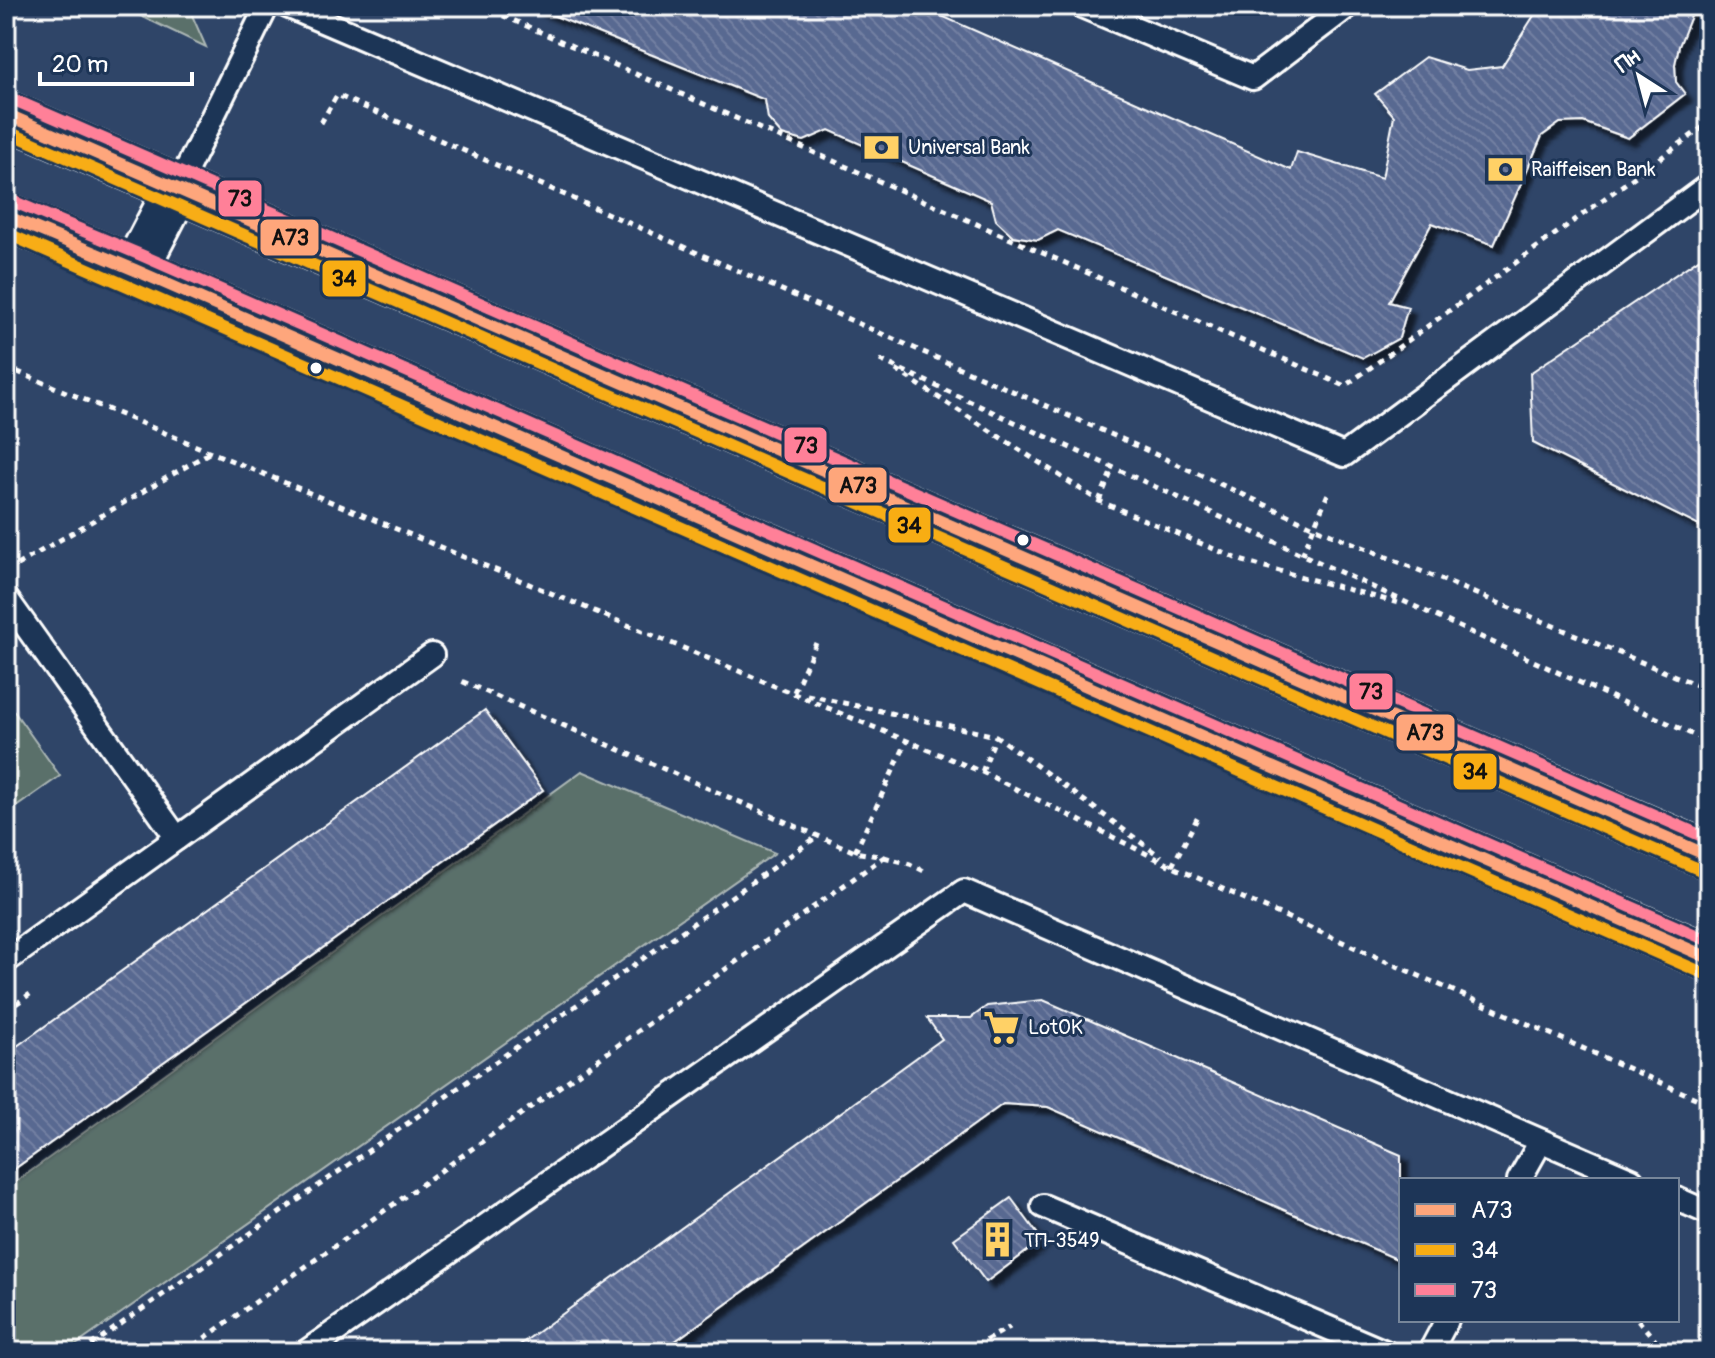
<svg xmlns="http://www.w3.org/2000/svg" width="1715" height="1358" font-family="Pangolin,sans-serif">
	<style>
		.grass { fill: #5a6f6b; stroke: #acb7b5; stroke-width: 2 }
		.building { fill: url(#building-back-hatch); stroke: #fff; stroke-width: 2; filter: url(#shadow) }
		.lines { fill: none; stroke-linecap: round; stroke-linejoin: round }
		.lane-casing { stroke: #fff; stroke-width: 28 }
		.secondary-casing { stroke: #fff; stroke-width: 50 }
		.path { stroke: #fff; stroke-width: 5; stroke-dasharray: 6 6; stroke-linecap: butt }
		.lane { stroke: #1d3557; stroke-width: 22 }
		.secondary { stroke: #1d3557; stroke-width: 44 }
		.bus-1-casing { stroke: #1d3557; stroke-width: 18 }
		.bus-2-casing { stroke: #1d3557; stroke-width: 18 }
		.bus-3-casing { stroke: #1d3557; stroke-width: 18 }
		.bus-1 { stroke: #fea67b; stroke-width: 12 }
		.bus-2 { stroke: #f8ad13; stroke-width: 12 }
		.bus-3 { stroke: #ff8098; stroke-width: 12 }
		.bus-dot { fill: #fff; stroke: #1d3557; stroke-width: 3 }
		.labels { text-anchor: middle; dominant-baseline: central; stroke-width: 6; stroke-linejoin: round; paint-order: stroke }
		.poi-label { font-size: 20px; fill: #fff; stroke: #1d3557; text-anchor: start }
		.line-badge { stroke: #1d3557; stroke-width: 3 }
		.pale-badge-label { font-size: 22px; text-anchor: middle; font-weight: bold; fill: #111 }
	</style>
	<defs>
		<pattern id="building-back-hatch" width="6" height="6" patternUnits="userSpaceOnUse" patternTransform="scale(2)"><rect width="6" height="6" fill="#596991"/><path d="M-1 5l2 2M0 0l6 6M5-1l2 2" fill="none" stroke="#7280a2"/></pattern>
		<filter id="shadow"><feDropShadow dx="7" dy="7" stdDeviation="2" flood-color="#0009"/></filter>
	</defs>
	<rect width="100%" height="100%" fill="#2f4568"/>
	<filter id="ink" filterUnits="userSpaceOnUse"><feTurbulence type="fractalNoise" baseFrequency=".0125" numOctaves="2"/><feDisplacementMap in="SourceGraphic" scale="16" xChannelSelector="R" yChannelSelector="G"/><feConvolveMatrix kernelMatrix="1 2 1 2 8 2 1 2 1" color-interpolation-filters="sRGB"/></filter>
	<g filter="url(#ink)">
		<!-- grass -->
		<g class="grass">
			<polygon points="120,6 188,6 206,47"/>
			<polygon points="6,700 60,776 6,814"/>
			<polygon points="582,771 775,853 66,1352 6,1352 6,1189"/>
		</g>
		<!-- building -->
		<g class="building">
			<polygon points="535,6 919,6 1291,170 1297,152 1382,178 1394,116 1375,94 1425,57 1467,70 1502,66 1540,6 1695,6 1679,46 1675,64 1676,82 1685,94 1628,138 1583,122 1560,123 1542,136 1494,245 1432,223 1389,302 1408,307 1399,338 1363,358 1058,230 1038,240 1013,236 996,220 991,201 829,130 804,141 782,135 768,119 765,100 535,8"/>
			<polygon points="1709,252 1709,531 1533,443 1530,373"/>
			<polygon points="485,710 543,790 6,1175 6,1054"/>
			<polygon points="1043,1000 1401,1155 1401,1261 1048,1107 1003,1104 660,1352 510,1352 942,1039 927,1018 971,1018 987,1006"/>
			<polygon points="1011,1198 1042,1240 986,1282 954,1239"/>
		</g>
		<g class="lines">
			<defs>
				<g id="lane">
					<polyline points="287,6 1344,455 1709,185"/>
					<polyline points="1082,6 1253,78 1348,6"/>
					<polyline points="177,189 267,6"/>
					<polyline points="6,598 177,838"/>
					<polyline points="6,961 432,655"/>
					<polyline points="1519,1180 1541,1141"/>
					<polyline points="1677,1199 1709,1213"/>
					<polyline points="1043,1206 1385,1352"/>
					<polyline points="306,1352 964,891 1632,1180"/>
					<polyline points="1430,1352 1447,1320"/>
				</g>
				<g id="secondary">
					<polyline points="6,114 1709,856"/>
					<polyline points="6,216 135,270 1709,958"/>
					<polyline points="135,270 177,189"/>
				</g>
			</defs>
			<!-- lane casing -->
			<use href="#lane" class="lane-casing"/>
			<!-- secondary casing -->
			<use href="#secondary" class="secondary-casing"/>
			<!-- path -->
			<g class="path">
				<polyline points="481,6 1345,386 1709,123"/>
				<polyline points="321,123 337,95 1124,440 1314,527 1709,690"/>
				<polyline points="880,360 1709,742"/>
				<polyline points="6,367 982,772 1173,867 1709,1104"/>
				<polyline points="896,370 1099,501 1243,561 1398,603"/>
				<polyline points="1099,501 1113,468"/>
				<polyline points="1302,555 1330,489"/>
				<polyline points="17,565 209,453"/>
				<polyline points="794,692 816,643"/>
				<polyline points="807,695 996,736 1161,857"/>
				<polyline points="982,772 996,736"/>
				<polyline points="855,852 907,741"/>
				<polyline points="884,857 910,864 928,873"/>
				<polyline points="1172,866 1200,813"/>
				<polyline points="6,1011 30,994"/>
				<polyline points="1638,1320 1665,1352"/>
				<polyline points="81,1352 818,836"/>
				<polyline points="185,1352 884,857 855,852 459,680"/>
				<polyline points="965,1352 1010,1327"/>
				<polyline points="1060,1352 1062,1343"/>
			</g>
			<!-- lane -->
			<use href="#lane" class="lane"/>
			<!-- secondary -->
			<use href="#secondary" class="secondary"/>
			<defs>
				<g id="bus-1">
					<polyline points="6,114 1709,856"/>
					<polyline points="6,216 135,270 1709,958"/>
				</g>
				<g id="bus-2">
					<polyline points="6,131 1703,871"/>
					<polyline points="6,233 1703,973"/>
				</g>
				<g id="bus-3">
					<polyline points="12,99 1709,839"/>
					<polyline points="12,201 141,255 1709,941"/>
				</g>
			</defs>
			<!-- bus-1 casing -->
			<use href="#bus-1" class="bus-1-casing"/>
			<!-- bus-2 casing -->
			<use href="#bus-2" class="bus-2-casing"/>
			<!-- bus-3 casing -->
			<use href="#bus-3" class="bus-3-casing"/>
			<!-- bus-1 -->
			<use href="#bus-1" class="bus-1"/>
			<!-- bus-2 -->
			<use href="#bus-2" class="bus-2"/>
			<!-- bus-3 -->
			<use href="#bus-3" class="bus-3"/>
		</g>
	</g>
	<!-- icons -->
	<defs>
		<symbol id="bank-bare" viewBox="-9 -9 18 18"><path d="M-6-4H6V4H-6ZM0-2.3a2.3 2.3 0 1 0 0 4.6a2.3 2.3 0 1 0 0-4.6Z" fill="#ffd166" stroke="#1d3557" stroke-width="2.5" paint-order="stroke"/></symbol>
		<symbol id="supermarket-bare" viewBox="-9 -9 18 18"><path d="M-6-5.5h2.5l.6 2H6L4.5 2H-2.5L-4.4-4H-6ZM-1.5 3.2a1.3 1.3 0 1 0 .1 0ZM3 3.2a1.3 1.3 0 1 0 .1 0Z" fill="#ffd166" stroke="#1d3557" stroke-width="2.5" paint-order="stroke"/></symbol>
		<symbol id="building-bare" viewBox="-9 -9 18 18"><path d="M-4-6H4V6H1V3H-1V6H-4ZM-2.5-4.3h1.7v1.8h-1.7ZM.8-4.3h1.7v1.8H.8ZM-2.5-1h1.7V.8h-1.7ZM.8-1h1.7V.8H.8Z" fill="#ffd166" stroke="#1d3557" stroke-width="2.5" paint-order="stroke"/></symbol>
	</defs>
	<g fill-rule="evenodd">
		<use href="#bank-bare" x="856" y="122" width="51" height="51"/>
		<use href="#bank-bare" x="1480" y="144" width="51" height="51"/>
		<use href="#supermarket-bare" x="976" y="1002" width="51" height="51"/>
		<use href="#building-bare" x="972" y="1214" width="51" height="51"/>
	</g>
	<!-- markers -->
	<g class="bus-dot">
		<circle cx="316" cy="368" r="7"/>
		<circle cx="1023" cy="540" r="7"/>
	</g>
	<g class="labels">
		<!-- poi labels -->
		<g class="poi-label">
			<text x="908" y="147">Universal Bank</text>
			<text x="1531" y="169">Raiffeisen Bank</text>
			<text x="1028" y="1027">LotOK</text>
			<text x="1024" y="1240">ТП-3549</text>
		</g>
	</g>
	<g class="line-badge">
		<rect x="217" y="179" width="46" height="39" rx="8" fill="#ff8098"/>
		<rect x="259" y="218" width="61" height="39" rx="8" fill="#fea67b"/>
		<rect x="321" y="259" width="46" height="39" rx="8" fill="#f8ad13"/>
		<rect x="783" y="426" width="45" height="38" rx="8" fill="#ff8098"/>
		<rect x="827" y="466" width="61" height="38" rx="8" fill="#fea67b"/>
		<rect x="887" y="506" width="45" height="38" rx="8" fill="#f8ad13"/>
		<rect x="1348" y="672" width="46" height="39" rx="8" fill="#ff8098"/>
		<rect x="1395" y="713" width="61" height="39" rx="8" fill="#fea67b"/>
		<rect x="1452" y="752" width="46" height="39" rx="8" fill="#f8ad13"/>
	</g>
	<g class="pale-badge-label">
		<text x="240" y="206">73</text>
		<text x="290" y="245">А73</text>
		<text x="344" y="286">34</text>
		<text x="806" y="453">73</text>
		<text x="858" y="493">А73</text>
		<text x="909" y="533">34</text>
		<text x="1371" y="699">73</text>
		<text x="1425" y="740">А73</text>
		<text x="1475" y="779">34</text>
	</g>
	<!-- margin -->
	<rect width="1715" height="1358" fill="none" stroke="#1d3557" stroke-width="32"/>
	<rect x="16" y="16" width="1683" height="1326" fill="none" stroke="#fff" stroke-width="3" filter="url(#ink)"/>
	<!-- legend -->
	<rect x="1399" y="1178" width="280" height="144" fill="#1d3557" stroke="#77869a" stroke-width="2"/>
	<rect x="1415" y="1204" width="40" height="12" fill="#fea67b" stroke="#77869a" stroke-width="2"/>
	<text x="1471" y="1218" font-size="24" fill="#ffffff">А73</text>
	<rect x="1415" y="1244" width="40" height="12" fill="#f8ad13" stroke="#77869a" stroke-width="2"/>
	<text x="1471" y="1258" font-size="24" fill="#ffffff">34</text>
	<rect x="1415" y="1284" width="40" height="12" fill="#ff8098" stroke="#77869a" stroke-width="2"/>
	<text x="1471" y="1298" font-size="24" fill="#ffffff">73</text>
	<!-- north arrow -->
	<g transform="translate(1639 76) rotate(324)" stroke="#1d3557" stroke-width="6" paint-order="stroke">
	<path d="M0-6L14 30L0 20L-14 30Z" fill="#ffffff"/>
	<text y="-12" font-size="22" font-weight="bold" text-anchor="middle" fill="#ffffff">Пн</text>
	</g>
	<!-- scale -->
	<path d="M40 72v12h152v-12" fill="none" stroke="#ffffff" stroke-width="4"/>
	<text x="52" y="72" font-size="24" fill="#ffffff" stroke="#1d3557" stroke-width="6" paint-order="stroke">20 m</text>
</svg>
